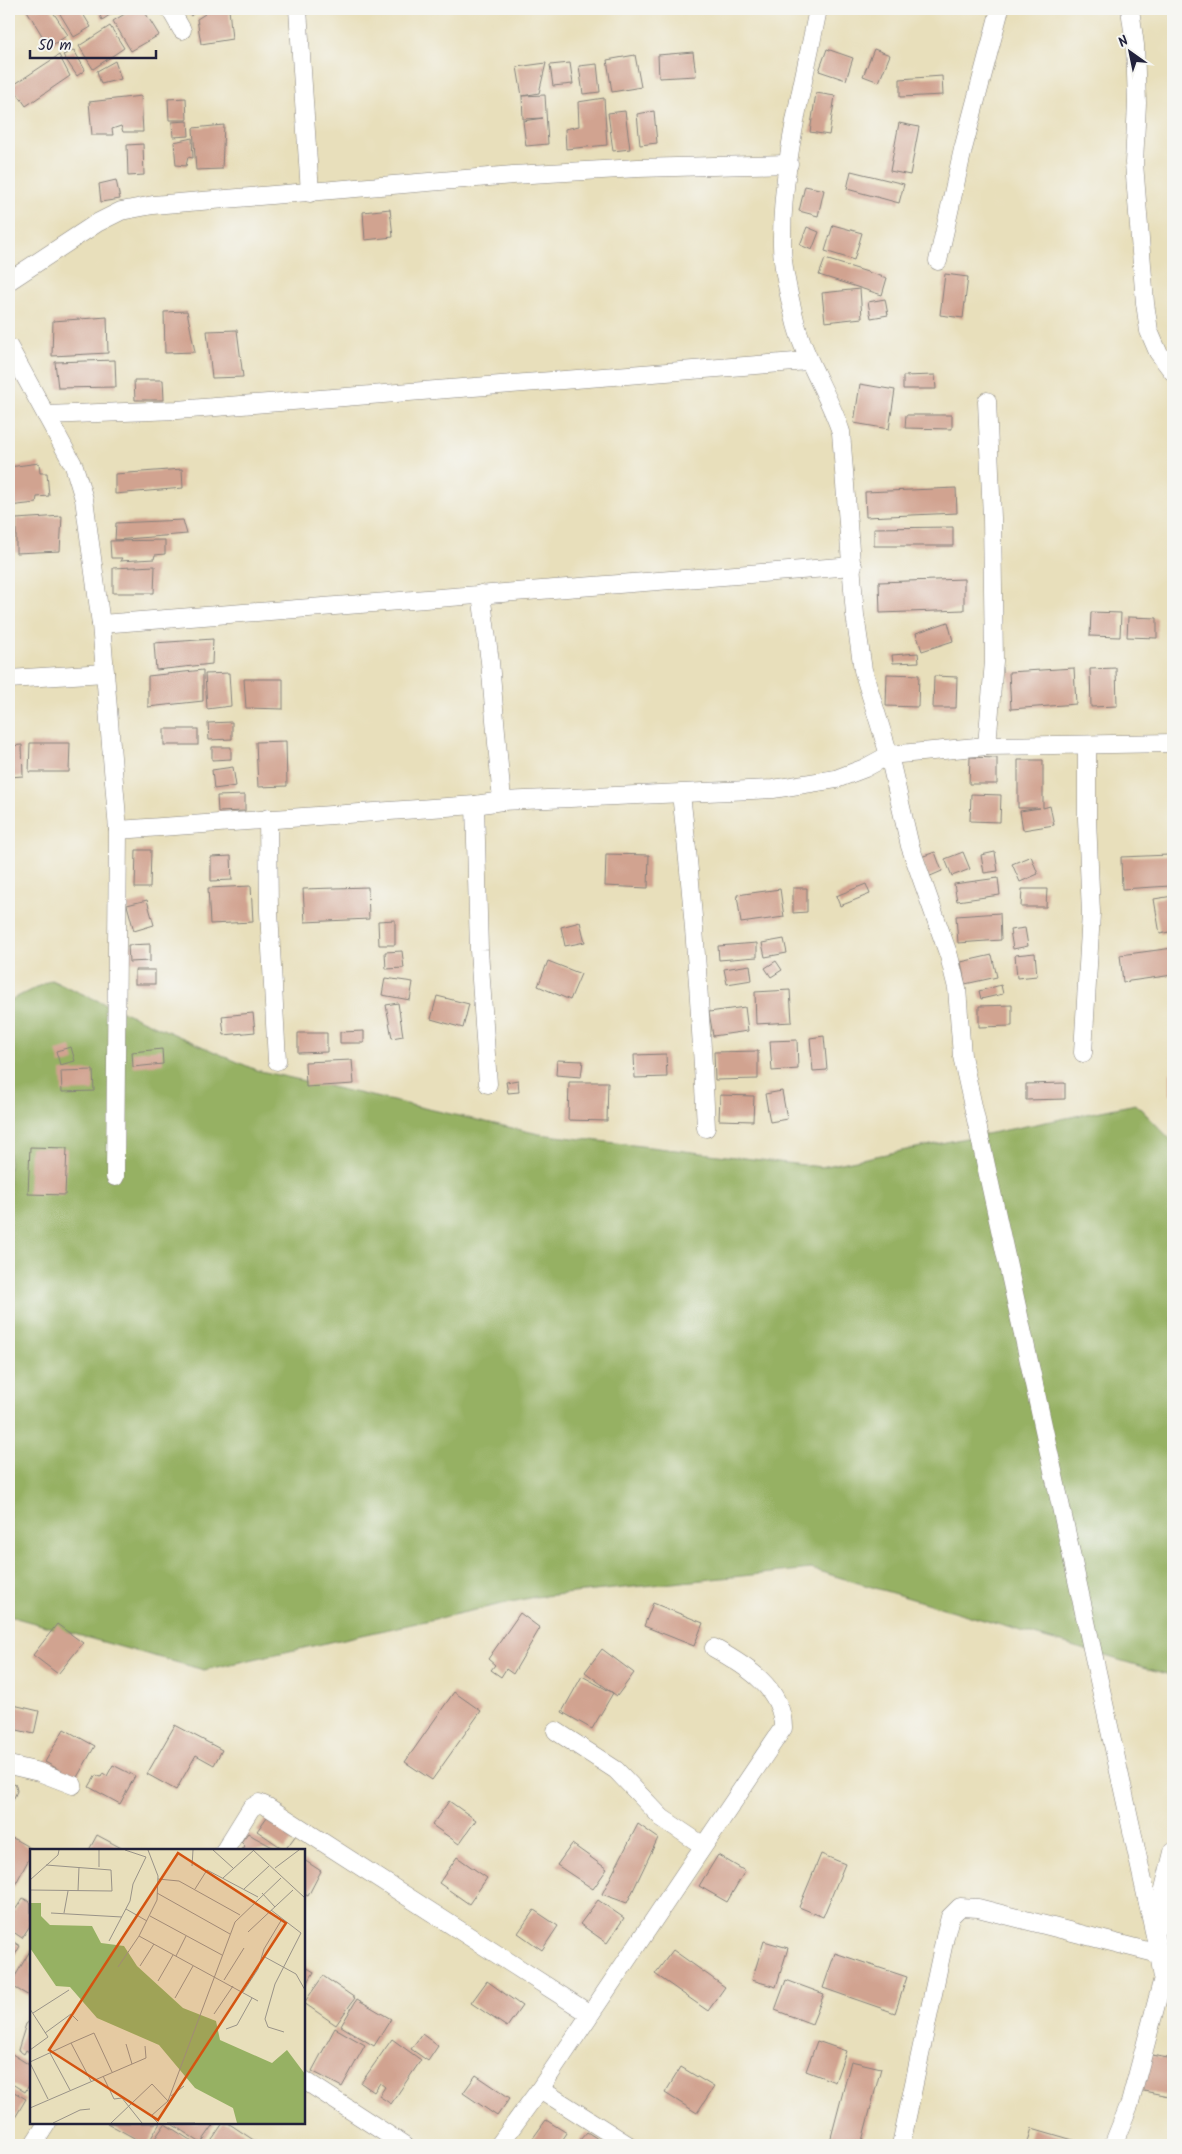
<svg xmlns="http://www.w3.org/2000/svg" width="1182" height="2154" font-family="Kalam,sans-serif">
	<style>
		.forest { fill: #96b163; stroke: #5c6a4f }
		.building { fill: #d1a390 }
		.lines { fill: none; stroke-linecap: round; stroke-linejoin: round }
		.minor-casing { stroke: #85807b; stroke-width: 19 }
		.minor { stroke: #fff; stroke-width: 18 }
		.inset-road { fill: none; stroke: #999388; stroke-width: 1 }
		.view { fill: #d45411; fill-opacity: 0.15; stroke: #d45411; stroke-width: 2.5 }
		.inset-edge { fill: none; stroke: #22223b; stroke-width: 2.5 }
	</style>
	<rect width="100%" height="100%" fill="#f6f6f2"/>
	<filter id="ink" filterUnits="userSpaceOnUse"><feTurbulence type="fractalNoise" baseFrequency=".02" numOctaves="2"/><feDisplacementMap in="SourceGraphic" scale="10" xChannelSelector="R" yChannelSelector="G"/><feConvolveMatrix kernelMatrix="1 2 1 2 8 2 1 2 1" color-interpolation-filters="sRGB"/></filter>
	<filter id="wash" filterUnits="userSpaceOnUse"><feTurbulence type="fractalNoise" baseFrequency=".0096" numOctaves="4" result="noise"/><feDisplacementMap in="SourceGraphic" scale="20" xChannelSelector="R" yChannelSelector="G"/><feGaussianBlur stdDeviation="1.12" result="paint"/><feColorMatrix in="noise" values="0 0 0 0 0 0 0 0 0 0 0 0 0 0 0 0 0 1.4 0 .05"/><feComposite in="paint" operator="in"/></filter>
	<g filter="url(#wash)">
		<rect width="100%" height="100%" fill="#e8dfbb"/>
		<!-- forest -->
		<polygon class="forest" points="51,980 256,1070 539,1134 821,1167 1136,1104 1173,1142 1173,1676 811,1569 534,1597 204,1670 9,1616 9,1001"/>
		<g id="blocks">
			<!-- building -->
			<g class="building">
				<polygon points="26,9 51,9 68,35 49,47"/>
				<polygon points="57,9 80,9 91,27 74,37"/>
				<polygon points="97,9 119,9 102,20"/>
				<polygon points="133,9 143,9 159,35 131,51 113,21"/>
				<polygon points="183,9 198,9 191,16"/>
				<polygon points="203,9 229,9 232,39 201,44 197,19 205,14"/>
				<polygon points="110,26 124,48 93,69 79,46"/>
				<polygon points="827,49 853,58 846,80 819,71"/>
				<polygon points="874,49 890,55 879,82 863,76"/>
				<polygon points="74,50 85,70 77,76 63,55"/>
				<polygon points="693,52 696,76 659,78 658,55"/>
				<polygon points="59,55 70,76 26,106 12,86"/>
				<polygon points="635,55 641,87 612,92 607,60"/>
				<polygon points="115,61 121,79 101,84 97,71"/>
				<polygon points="546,63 539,93 522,96 517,67"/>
				<polygon points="570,63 573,84 553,86 550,65"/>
				<polygon points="597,64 600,92 583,94 579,66"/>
				<polygon points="942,76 943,95 900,97 900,79"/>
				<polygon points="9,87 15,100 9,103"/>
				<polygon points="816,93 835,96 829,135 810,132"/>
				<polygon points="545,95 548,144 526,146 523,121 543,118 523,119 522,96"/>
				<polygon points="141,96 143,132 123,132 121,126 112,129 113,135 92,135 89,102"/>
				<polygon points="186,98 187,120 169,120 168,99"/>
				<polygon points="604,98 607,145 566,149 565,129 579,126 578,102"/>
				<polygon points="625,111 630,149 613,151 608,113"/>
				<polygon points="654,111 657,143 640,145 637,114"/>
				<polygon points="188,121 189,136 173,137 172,122"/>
				<polygon points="899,123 919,127 910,175 890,171"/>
				<polygon points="224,125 222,169 196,170 193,128"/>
				<polygon points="192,138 193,158 188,157 186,166 176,165 174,142"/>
				<polygon points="143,144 144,175 128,176 127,145"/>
				<polygon points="851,171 904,184 899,203 847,189"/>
				<polygon points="116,180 120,199 101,202 99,184"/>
				<polygon points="805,186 824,190 818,216 799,211"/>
				<polygon points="390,209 393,237 365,240 363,212"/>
				<polygon points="833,225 862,233 854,260 825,251"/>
				<polygon points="807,227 819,232 812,250 800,245"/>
				<polygon points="825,259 887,278 882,295 819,275"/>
				<polygon points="945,274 968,277 963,318 940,315"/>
				<polygon points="860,289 862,318 825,322 822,293"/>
				<polygon points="885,299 888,315 871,318 868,302"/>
				<polygon points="187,311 195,352 165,353 164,312"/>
				<polygon points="107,317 108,353 52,356 53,321"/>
				<polygon points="237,330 243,377 212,378 207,331"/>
				<polygon points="115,360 116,387 58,388 55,362"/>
				<polygon points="935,375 936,389 903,389 903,376"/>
				<polygon points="134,380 163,380 164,400 135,400"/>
				<polygon points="860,384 895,390 889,429 854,423"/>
				<polygon points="906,415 952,415 952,429 905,428"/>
				<polygon points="39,463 40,473 47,473 49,496 37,497 36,503 9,506 9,467"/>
				<polygon points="182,469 183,488 115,494 115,474"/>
				<polygon points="956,488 957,513 866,517 865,492"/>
				<polygon points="62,516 60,551 16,553 16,519"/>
				<polygon points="183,520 187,534 115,540 116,523"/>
				<polygon points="953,527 953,546 874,546 874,528"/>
				<polygon points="165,540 165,554 155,555 154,559 120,561 122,558 111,558 110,541"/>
				<polygon points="155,566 154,593 113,593 113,568"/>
				<polygon points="1168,571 1173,571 1173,593 1170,593"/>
				<polygon points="964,579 964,610 880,613 879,582"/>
				<polygon points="1091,612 1121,613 1120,637 1090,636"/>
				<polygon points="1128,617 1157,618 1157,638 1127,637"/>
				<polygon points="948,622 953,641 922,651 916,633"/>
				<polygon points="213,639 212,664 156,670 154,643"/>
				<polygon points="918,653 919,662 893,663 892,655"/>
				<polygon points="1074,668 1076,704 1011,709 1009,672"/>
				<polygon points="1116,668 1117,706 1091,707 1090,669"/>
				<polygon points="203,670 203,701 148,707 148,676"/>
				<polygon points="229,673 231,706 207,709 205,674"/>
				<polygon points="887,674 919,675 918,707 886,706"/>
				<polygon points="934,676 957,677 956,708 933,708"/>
				<polygon points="244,679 283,679 283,709 246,708"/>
				<polygon points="232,722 232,739 209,740 208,723"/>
				<rect x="164" y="729" width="34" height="16"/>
				<polygon points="286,741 287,786 258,787 256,742"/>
				<polygon points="30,743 70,743 69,772 29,772"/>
				<polygon points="22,745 23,776 9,777 9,746"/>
				<polygon points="212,747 231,747 231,759 212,760"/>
				<polygon points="970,757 997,758 997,784 969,784"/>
				<polygon points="1018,760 1043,760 1043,808 1050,806 1054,825 1023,830 1020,811 1040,808 1018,808"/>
				<polygon points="233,767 236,786 214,789 212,770"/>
				<polygon points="971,794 1001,795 1000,822 970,821"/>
				<polygon points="245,795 245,811 218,812 217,796"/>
				<polygon points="136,850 151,850 150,888 135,888"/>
				<polygon points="935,852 942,871 928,877 921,857"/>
				<polygon points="963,852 970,869 952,876 945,859"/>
				<polygon points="995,852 998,871 984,873 981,855"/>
				<polygon points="606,854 649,855 648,888 605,886"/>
				<polygon points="1169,855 1170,886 1122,889 1121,857"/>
				<polygon points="231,856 232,880 211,881 211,857"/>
				<polygon points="1031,856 1038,874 1020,882 1012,864"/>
				<polygon points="998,878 1000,895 957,901 954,884"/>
				<polygon points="866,884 870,894 840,906 836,896"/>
				<polygon points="251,886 253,922 210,924 208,888"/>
				<polygon points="368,887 369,919 305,922 303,889"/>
				<polygon points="793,888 807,888 807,912 793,913"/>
				<polygon points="780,889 784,917 741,923 737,895"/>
				<polygon points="1022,889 1047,889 1046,907 1021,907"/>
				<polygon points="1173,896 1173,931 1160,934 1154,899"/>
				<polygon points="147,900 154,925 134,931 127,905"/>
				<polygon points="1000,913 1001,940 958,943 956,916"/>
				<polygon points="395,920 395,945 379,945 378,921"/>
				<polygon points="580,922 585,942 565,946 561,927"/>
				<polygon points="1025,928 1028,946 1013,949 1010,930"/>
				<polygon points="784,939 787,953 765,957 762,943"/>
				<polygon points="757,943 757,957 719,960 718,946"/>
				<polygon points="150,944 150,961 129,962 128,945"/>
				<polygon points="1173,948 1173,975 1123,982 1120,955"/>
				<polygon points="402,951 404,968 386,969 385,952"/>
				<polygon points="1035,953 1037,976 1017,978 1015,955"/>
				<polygon points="992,955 997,977 965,984 961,962"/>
				<polygon points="548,961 581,974 570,1000 538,986"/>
				<polygon points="776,961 782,970 771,977 765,968"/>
				<polygon points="750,965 752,980 727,984 724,969"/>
				<rect x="135" y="970" width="20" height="14"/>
				<polygon points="385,978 413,982 410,1000 382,995"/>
				<polygon points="1001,985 1003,994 981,999 979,991"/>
				<polygon points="790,990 792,1022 756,1024 755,992"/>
				<polygon points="437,996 469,1004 463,1028 431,1019"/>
				<polygon points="398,1003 403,1036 392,1038 386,1005"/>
				<polygon points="1012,1005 1012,1026 979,1027 979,1006"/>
				<polygon points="745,1007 748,1031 713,1036 709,1012"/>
				<polygon points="253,1013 255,1032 224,1035 222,1016"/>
				<polygon points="364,1031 364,1043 340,1043 340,1032"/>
				<polygon points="298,1033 327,1033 327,1052 298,1053"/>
				<polygon points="824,1036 827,1070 813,1071 810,1038"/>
				<polygon points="797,1040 798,1069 772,1071 770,1041"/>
				<polygon points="71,1047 75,1061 60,1065 56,1051"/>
				<polygon points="162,1049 163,1064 133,1067 132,1052"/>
				<polygon points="758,1051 758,1079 715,1080 714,1052"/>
				<polygon points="666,1054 667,1077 635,1078 634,1055"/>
				<polygon points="352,1060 354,1084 306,1087 305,1062"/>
				<polygon points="557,1060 583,1061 581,1077 556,1075"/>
				<polygon points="93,1070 94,1091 62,1092 61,1071"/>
				<rect x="1170" y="1072" width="3" height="23"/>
				<polygon points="518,1080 519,1092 508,1093 506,1082"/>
				<polygon points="569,1082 608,1082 607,1121 568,1120"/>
				<polygon points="1065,1083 1065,1099 1026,1100 1026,1084"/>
				<polygon points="782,1091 787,1119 770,1122 765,1094"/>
				<polygon points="720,1095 754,1096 753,1121 719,1120"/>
				<polygon points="30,1147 67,1148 65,1195 28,1194"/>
				<polygon points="653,1603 703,1623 694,1646 644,1626"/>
				<polygon points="520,1613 540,1628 513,1674 506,1669 501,1677 491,1670 495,1665 488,1659"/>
				<polygon points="57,1624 83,1643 58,1674 33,1655"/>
				<polygon points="602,1649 634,1673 617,1696 613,1693 592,1729 562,1712 582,1676 613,1693 585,1672"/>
				<polygon points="454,1692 481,1711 432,1780 405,1762"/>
				<polygon points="9,1704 39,1711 34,1734 9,1728"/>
				<polygon points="175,1725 222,1750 214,1765 196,1755 176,1790 147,1774"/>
				<polygon points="64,1729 95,1746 76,1779 45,1762"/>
				<polygon points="113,1765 135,1776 120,1804 89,1787 96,1775 101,1777 103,1773 107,1776"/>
				<polygon points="9,1782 16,1785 17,1791 9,1809"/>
				<polygon points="449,1801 476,1820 459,1844 432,1825"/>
				<polygon points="267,1817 296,1835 285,1850 257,1831"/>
				<polygon points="638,1824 658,1838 627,1903 602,1894"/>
				<polygon points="248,1833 254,1837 278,1850 242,1850 245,1846 241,1842"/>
				<polygon points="97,1835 125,1850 89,1850"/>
				<polygon points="9,1836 34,1850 31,1850 31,1855 14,1887 9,1884"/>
				<polygon points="572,1844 607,1869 593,1889 557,1865"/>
				<polygon points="821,1854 845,1864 823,1917 799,1907"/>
				<polygon points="718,1855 745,1871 727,1902 699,1886"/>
				<polygon points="457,1857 487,1878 469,1904 439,1883"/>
				<polygon points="304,1860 321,1871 308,1896 304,1894"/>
				<polygon points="23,1898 31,1903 31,1924 22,1938 9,1929 9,1919"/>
				<polygon points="598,1900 624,1918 607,1943 580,1924"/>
				<polygon points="534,1910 558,1926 542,1950 518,1933"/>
				<polygon points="9,1939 20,1946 9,1966"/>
				<polygon points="764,1941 788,1948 776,1987 752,1980"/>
				<polygon points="31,1949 31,1997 10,1985"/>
				<polygon points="673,1950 725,1987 708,2011 655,1974"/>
				<polygon points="835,1953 907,1977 895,2013 823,1988"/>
				<polygon points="304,1966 314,1972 304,1989"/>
				<polygon points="323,1976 355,1998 336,2025 304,2003"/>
				<polygon points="786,1980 824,1994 812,2024 775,2010"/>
				<polygon points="487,1981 522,2006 507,2027 471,2003"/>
				<polygon points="357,1999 391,2019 374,2046 341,2026"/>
				<polygon points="31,2020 31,2053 26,2050 24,2054 18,2050 26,2024"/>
				<polygon points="335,2028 365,2045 342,2087 312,2071"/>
				<polygon points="422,2034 438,2046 428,2061 411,2049"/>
				<polygon points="392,2039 421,2060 391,2104 379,2096 385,2087 380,2083 374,2092 361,2083"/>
				<polygon points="817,2041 846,2051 835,2082 806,2071"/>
				<polygon points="9,2052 31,2066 31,2082 25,2092 9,2082"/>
				<polygon points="1146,2054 1173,2059 1173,2097 1139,2090"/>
				<polygon points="851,2061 881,2068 861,2145 829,2145"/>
				<polygon points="681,2067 714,2087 697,2113 665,2093"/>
				<polygon points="476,2075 510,2098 497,2116 463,2093"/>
				<polygon points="9,2089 26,2099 9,2128"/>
				<polygon points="546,2120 567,2133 559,2145 528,2145"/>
				<polygon points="107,2123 160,2123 147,2145"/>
				<polygon points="170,2123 215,2123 201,2143"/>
				<polygon points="223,2123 228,2123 261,2145 208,2145"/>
				<polygon points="165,2124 198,2145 159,2145 153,2141"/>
				<polygon points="1032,2128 1080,2142 1079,2145 1027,2145"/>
				<polygon points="587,2132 601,2141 599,2145 585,2145 579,2141"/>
			</g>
		</g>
	</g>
	<g filter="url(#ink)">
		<use href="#blocks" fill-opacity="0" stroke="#85807b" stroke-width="1"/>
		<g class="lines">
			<defs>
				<g id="minor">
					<polyline points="170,9 182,30"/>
					<polyline points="298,9 310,193"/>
					<path d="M818,9C803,86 781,166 782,245C782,266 789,296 794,316C803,358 828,392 841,432L855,615L863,670L889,755L910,846L949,956L957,988L962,1056L1159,1954"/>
					<polyline points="1130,9 1135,45 1137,103 1134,163 1145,303 1149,331 1158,352 1173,372"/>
					<polyline points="938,261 963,149 1000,9"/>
					<polyline points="9,281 97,223 121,211 153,205 513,175 638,168 789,164"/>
					<polyline points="9,347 74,466 84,499 101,624 118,830 115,1177"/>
					<polyline points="46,415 177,410 808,361"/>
					<polyline points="481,594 490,662 502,801"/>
					<polyline points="101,624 853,566"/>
					<polyline points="9,679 105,673"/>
					<polyline points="987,746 994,661 992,518 987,401"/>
					<path d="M681,794C694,905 701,1016 706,1128"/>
					<polyline points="475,805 479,950 488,1084"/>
					<polyline points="268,818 269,911 277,1061"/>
					<polyline points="118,830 475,805 502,801 773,789 836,779 865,768 889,755 987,746 1173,743"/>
					<polyline points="1083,1053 1091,913 1087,819 1087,745"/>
					<polyline points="556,1731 616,1770 662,1818 702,1845"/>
					<polyline points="9,1765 39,1772 73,1785"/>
					<polyline points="225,1850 251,1808 259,1803 268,1807 590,2014"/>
					<polyline points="1160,1926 1161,1901 1173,1852"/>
					<polyline points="304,2080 404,2145"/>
					<polyline points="540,2089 628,2145"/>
					<polyline points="33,2145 47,2123"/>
					<path d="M499,2145L540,2089L783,1728C783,1688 746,1666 714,1648"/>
					<polyline points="901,2145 945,1937 950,1917 960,1907 978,1908 1159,1954 1163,1978 1130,2103 1113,2145"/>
				</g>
			</defs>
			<!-- minor casing -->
			<use href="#minor" class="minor-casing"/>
			<!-- minor -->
			<use href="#minor" class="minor"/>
		</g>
	</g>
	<!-- overview -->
	<g transform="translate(30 1849)">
		<rect width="275" height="275" fill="#e8dfbb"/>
		<path d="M0,54H11V67L20,76L62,77L71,94L94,97L107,117L153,159L186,172L190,191L242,214L257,201L275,225V274H207L203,259L165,239L129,196L67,169L40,138L26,137L0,99Z" fill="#96b163"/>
		<path class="inset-road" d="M95,1L116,8M183,1L203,19M223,1L275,49M162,17L163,1M69,18V1M245,19L269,1M193,29L224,1M128,30L149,32L210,66M0,31L28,6L29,1M165,40L177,21L228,48M214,40L239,17M0,41L82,42L81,21L16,16M48,42L49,18M127,44L200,85M232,44L245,58M96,60L117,72M241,61L271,84L245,135L235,170L238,178L254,183M21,64L92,68M34,64L38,42M120,67L192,106M218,83L263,41M109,87L228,152M79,92L100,52L103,35L116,8M146,107L156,87M233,107L266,125L275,141M110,117L124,95M88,118L109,87L127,51L128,27L118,1M194,131L214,99M128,132L143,106M213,143L228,120L234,100L252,70M145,149L163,117M0,160L18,188L0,201M3,164L39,141M184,165L203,137M196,180L207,176L222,149M15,184L41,165L48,172M41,194L64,184L82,223M96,195L102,215M20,204L40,241M0,213L41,194L61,232M0,214L18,250M73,227L84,250L92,249L112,274M141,247L154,237M138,252L205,73L251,29M0,259L116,209L115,197M23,274L50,261L60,260M81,274L122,235L138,252L121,267L128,274M137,274H165"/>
		<path class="view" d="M148,4L256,74L128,271L19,201Z"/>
		<rect width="275" height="275" class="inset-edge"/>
	</g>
	<!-- margin -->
	<rect width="1182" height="2154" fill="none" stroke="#f6f6f2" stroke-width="30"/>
	<!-- north arrow -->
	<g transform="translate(1130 52) rotate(327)" stroke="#f6f6f2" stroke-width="4" paint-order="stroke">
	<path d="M0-4L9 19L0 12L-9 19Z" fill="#22223b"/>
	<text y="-8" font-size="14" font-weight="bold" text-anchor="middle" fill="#22223b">N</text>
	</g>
	<!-- scale -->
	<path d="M30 50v8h126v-8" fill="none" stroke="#22223b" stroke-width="2.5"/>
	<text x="38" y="50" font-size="15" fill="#22223b" stroke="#f6f6f2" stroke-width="4" paint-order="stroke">50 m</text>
</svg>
